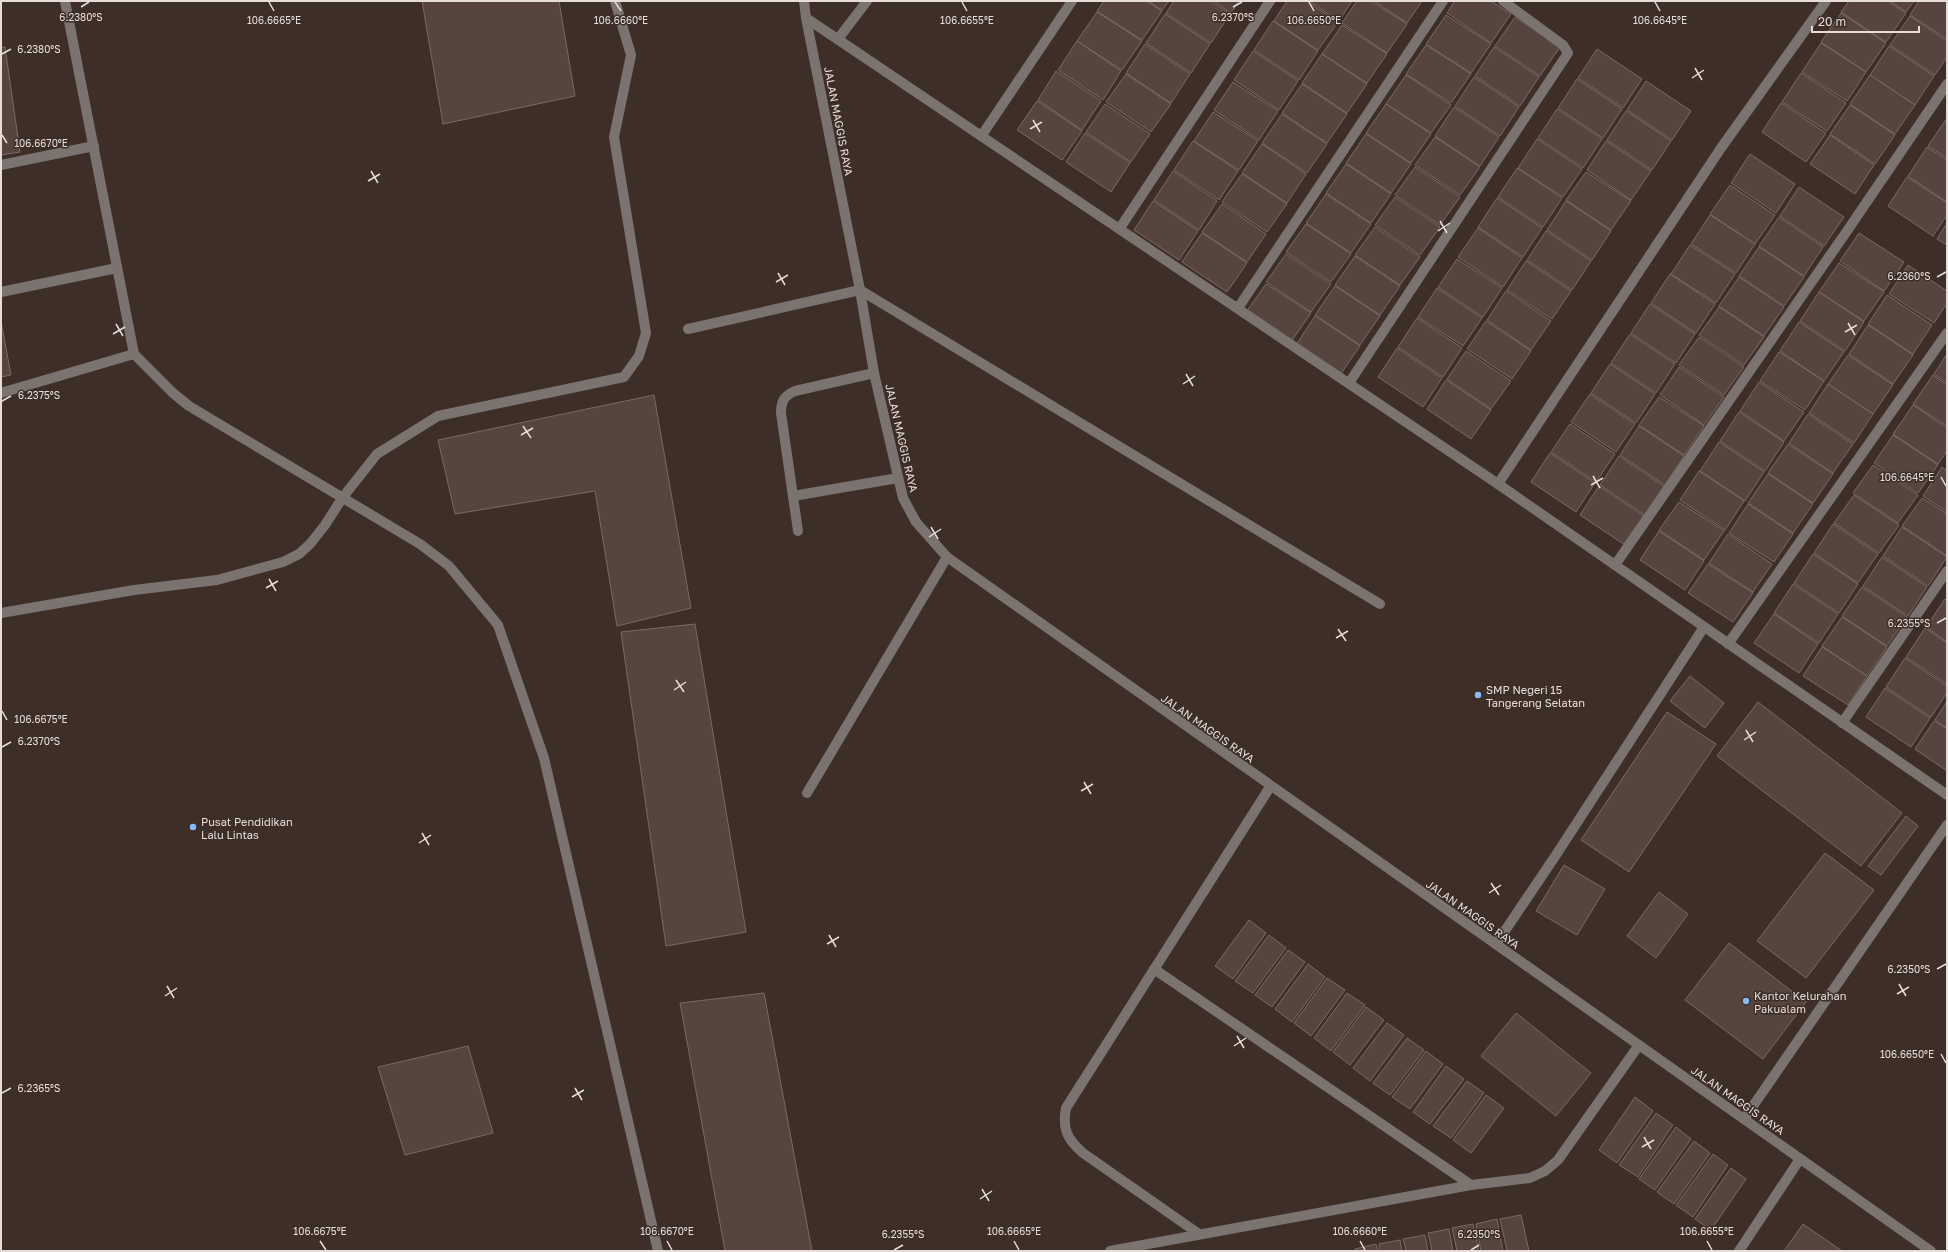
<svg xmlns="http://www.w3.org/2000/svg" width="1948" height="1252" font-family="'Golos Text',sans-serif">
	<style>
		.building { fill: #55453e; stroke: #7b6a63 }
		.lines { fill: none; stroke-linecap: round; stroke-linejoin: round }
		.minor { stroke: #7b7370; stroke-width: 10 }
		.ticks { fill: none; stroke: #e6dcd8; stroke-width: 1.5 }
		.poi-dot { fill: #85bbfb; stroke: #3d2e28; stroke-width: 1.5 }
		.labels { text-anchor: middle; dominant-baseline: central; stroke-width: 3; stroke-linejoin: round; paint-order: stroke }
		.street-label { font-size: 11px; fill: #e6dcd8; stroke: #3d2e28 }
		.poi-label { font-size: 11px; fill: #e6dcd8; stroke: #3d2e28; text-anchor: start }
		.ticks-label { font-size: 10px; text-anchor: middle; fill: #e6dcd8; stroke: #3d2e28; stroke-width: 3; stroke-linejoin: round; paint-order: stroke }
	</style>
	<rect width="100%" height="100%" fill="#3d2e28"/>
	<!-- building -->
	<g class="building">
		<polygon points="422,1 559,1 575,96 443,124"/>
		<polygon points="1104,1 1146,1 1162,11 1142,40 1097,11"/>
		<polygon points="1148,1 1169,1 1162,10"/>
		<polygon points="1174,1 1211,1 1230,14 1211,43 1166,13"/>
		<polygon points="1214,1 1239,1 1231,13"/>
		<polygon points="1287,1 1306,1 1338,22 1318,50 1274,21"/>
		<polygon points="1309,1 1352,1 1339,21"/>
		<polygon points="1357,1 1371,1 1407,24 1387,53 1342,23"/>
		<polygon points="1374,1 1422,1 1407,23"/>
		<polygon points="1455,1 1491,1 1511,14 1491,43 1447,13"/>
		<polygon points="1849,1 1888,1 1906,13 1886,42 1841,12"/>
		<polygon points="1890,1 1914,1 1906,12"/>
		<polygon points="1919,1 1947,1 1947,39 1910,15"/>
		<polygon points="1097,12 1142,41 1122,70 1077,41"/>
		<polygon points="1841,13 1886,43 1866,72 1821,42"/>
		<polygon points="1165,14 1210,44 1191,73 1146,43"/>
		<polygon points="1446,15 1491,44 1471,73 1426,44"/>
		<polygon points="1910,16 1947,41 1947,57 1935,75 1890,45"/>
		<polygon points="1515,17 1560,47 1540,76 1495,46"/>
		<polygon points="1273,21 1318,51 1299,80 1254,50"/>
		<polygon points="1342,25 1387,54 1367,83 1322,54"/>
		<polygon points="1077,41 1121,71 1103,100 1058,70"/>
		<polygon points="1821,43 1866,72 1847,101 1802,72"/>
		<polygon points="1145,44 1190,74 1171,103 1126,73"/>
		<polygon points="1426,45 1471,74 1451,103 1406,74"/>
		<polygon points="1889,46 1934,76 1915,105 1870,75"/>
		<polygon points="1,47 5,47 20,152 1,155"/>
		<polygon points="1494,47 1539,77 1520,106 1475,76"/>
		<polygon points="1597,49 1642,79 1623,108 1578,78"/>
		<polygon points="1253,51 1298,81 1279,110 1234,80"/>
		<polygon points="1322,54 1367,84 1347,113 1302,83"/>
		<polygon points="1056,71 1101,101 1082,130 1038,100"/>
		<polygon points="1801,73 1846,103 1827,131 1782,102"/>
		<polygon points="1126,74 1171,104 1151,132 1106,102"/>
		<polygon points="1406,75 1451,105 1431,133 1386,104"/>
		<polygon points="1870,75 1915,105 1895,134 1850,104"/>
		<polygon points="1474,77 1519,107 1500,136 1455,106"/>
		<polygon points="1577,79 1622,109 1603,138 1558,108"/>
		<polygon points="1646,81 1691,111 1672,140 1627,110"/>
		<polygon points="1233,82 1278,111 1259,140 1214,110"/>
		<polygon points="1302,84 1347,114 1327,143 1282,113"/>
		<polygon points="1037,101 1082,131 1062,160 1017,130"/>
		<polygon points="1781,103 1826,133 1806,162 1762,132"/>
		<polygon points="1105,104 1150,134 1131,162 1086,132"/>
		<polygon points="1386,104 1431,134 1411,163 1366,133"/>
		<polygon points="1850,105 1895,135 1875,164 1830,134"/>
		<polygon points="1454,107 1499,137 1480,166 1435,136"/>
		<polygon points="1557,109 1602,139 1583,168 1538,138"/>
		<polygon points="1626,111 1671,141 1652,170 1607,140"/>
		<polygon points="1213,112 1258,141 1239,170 1194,141"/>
		<polygon points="1282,114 1327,144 1307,173 1262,143"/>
		<polygon points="1947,118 1947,158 1928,146"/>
		<polygon points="1085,133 1130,163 1111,192 1066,162"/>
		<polygon points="1366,134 1411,164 1391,193 1346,163"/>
		<polygon points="1830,135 1874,165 1855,194 1810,164"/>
		<polygon points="1435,137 1480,167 1460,195 1415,165"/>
		<polygon points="1537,139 1582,169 1563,197 1518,168"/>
		<polygon points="1193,141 1238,171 1219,200 1174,170"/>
		<polygon points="1606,141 1651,171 1631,200 1587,170"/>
		<polygon points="1262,144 1306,174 1287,203 1242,173"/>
		<polygon points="1927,147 1947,160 1947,202 1908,176"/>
		<polygon points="1750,154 1795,184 1776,213 1731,183"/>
		<polygon points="1346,164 1391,194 1371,223 1326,193"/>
		<polygon points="1415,167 1460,197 1440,225 1395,195"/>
		<polygon points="1517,168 1562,198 1543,227 1498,197"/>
		<polygon points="1173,171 1217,201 1199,230 1154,200"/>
		<polygon points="1586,172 1631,201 1611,230 1566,200"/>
		<polygon points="1242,174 1287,204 1267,232 1222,202"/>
		<polygon points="1907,177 1947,203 1947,215 1933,236 1888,206"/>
		<polygon points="1730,185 1775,215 1755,244 1710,214"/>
		<polygon points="1799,187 1844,217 1824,246 1780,216"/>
		<polygon points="1326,194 1371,224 1351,253 1306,223"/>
		<polygon points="1395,197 1440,227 1420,255 1375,225"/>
		<polygon points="1497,198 1542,228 1523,257 1478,227"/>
		<polygon points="1153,201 1198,231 1179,260 1134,230"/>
		<polygon points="1566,201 1611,231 1592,260 1547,230"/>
		<polygon points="1222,204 1266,234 1247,262 1202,232"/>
		<polygon points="1710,215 1755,244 1736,273 1691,244"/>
		<polygon points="1779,217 1823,247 1804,276 1759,246"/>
		<polygon points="1947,223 1947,245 1937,239"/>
		<polygon points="1306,224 1351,254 1331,282 1286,252"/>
		<polygon points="1375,227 1420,257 1400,285 1355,255"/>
		<polygon points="1478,228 1522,258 1503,287 1458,257"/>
		<polygon points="1546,231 1591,261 1572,290 1527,260"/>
		<polygon points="1202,233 1247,263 1227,292 1182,262"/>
		<polygon points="1859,233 1904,262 1884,291 1840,261"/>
		<polygon points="1690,245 1735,274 1716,303 1671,274"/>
		<polygon points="1759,247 1804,277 1784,306 1739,276"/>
		<polygon points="1286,254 1331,284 1311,312 1266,282"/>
		<polygon points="1355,256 1400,286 1380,315 1335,285"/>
		<polygon points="1457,259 1502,288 1483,317 1438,287"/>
		<polygon points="1526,261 1571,291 1552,319 1507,290"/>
		<polygon points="1839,263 1884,292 1864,321 1819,292"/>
		<polygon points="1908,265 1947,291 1947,303 1934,323 1889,294"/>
		<polygon points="1670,274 1715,304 1696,333 1651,303"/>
		<polygon points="1739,277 1784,307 1764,336 1719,306"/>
		<polygon points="1266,284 1311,313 1291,342 1246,312"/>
		<polygon points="1335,286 1380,316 1360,345 1315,315"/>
		<polygon points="1437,288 1482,318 1463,346 1418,317"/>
		<polygon points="1506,291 1551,321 1531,350 1487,320"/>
		<polygon points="1819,292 1864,322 1845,351 1800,321"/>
		<polygon points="1887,295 1932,325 1913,354 1868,324"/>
		<polygon points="1650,304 1695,334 1676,363 1631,333"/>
		<polygon points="1719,307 1764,337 1744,365 1699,335"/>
		<polygon points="1315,316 1360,346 1340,375 1296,345"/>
		<polygon points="1417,318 1462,348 1443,377 1398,347"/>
		<polygon points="1,321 11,375 1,377"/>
		<polygon points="1486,321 1531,351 1512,379 1467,349"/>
		<polygon points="1799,322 1844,352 1824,381 1780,351"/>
		<polygon points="1868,325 1913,355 1893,384 1849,354"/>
		<polygon points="1630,334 1675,364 1656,393 1611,363"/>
		<polygon points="1699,337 1744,367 1724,395 1679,365"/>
		<polygon points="1397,348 1442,378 1423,407 1378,377"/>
		<polygon points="1466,351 1511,381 1491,409 1447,379"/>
		<polygon points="1779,352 1824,381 1805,410 1760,381"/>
		<polygon points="1947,354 1947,383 1934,374"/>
		<polygon points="1848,355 1893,385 1873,414 1828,384"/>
		<polygon points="1610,364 1655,394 1636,423 1591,393"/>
		<polygon points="1679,367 1724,397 1704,425 1660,395"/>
		<polygon points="1933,375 1947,385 1947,426 1913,404"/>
		<polygon points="1446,380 1491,410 1471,439 1427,409"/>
		<polygon points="1759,382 1804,412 1784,441 1740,411"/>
		<polygon points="1828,384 1873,414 1854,443 1809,413"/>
		<polygon points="1590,394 1635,424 1616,452 1571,422"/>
		<polygon points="654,395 691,608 617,626 595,491 455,514 438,440"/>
		<polygon points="1659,397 1704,426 1684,455 1639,425"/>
		<polygon points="1913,405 1947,428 1947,451 1938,464 1893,434"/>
		<polygon points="1739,412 1784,442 1765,471 1720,441"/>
		<polygon points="1808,414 1853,444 1833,473 1789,443"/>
		<polygon points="1570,424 1615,454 1596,482 1551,452"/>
		<polygon points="1639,426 1684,456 1665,485 1620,455"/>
		<polygon points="1893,435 1938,465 1918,493 1874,463"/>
		<polygon points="1719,442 1764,472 1745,501 1700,471"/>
		<polygon points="1788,444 1833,474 1813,503 1768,473"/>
		<polygon points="1550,453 1595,483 1576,512 1531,482"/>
		<polygon points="1619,456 1664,486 1645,515 1600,485"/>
		<polygon points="1873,465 1918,495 1898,523 1853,493"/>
		<polygon points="1942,467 1947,471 1947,512 1923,496"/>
		<polygon points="1699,471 1744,501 1725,530 1680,500"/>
		<polygon points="1768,474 1813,504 1793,533 1748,503"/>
		<polygon points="1599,486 1644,516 1625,545 1580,515"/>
		<polygon points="1854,495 1899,525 1879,553 1834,523"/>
		<polygon points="1922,498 1947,514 1947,556 1902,526"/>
		<polygon points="1679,502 1724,531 1704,560 1659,530"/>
		<polygon points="1748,504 1793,534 1774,562 1729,533"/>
		<polygon points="1833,524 1878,554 1858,583 1814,553"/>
		<polygon points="1902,527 1947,557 1928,586 1883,556"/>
		<polygon points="1659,531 1704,561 1685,590 1640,560"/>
		<polygon points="1728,534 1772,564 1753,592 1709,563"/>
		<polygon points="1813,554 1858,584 1839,613 1794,583"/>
		<polygon points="1882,557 1927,587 1908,616 1863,586"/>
		<polygon points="1708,564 1753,593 1733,622 1688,593"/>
		<polygon points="1793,584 1838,614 1819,643 1774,613"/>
		<polygon points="1862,587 1907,617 1887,646 1842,616"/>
		<polygon points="1945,599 1947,600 1947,642 1926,627"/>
		<polygon points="1774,614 1818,644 1799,673 1754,643"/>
		<polygon points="1842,617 1887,647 1867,676 1822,646"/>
		<polygon points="695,624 746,932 666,946 621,632"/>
		<polygon points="1925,628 1947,643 1947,684 1906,657"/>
		<polygon points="1822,647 1867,676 1848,705 1803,676"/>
		<polygon points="1905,658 1947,686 1947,693 1931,717 1886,687"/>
		<polygon points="1690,676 1724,703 1705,728 1670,701"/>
		<polygon points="1885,688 1930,718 1911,747 1866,717"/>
		<polygon points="1947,701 1947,728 1935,720"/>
		<polygon points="1758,702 1902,813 1861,866 1717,756"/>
		<polygon points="1667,712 1716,744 1629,872 1581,840"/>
		<polygon points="1934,721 1947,729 1947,771 1915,749"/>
		<polygon points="1906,816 1918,826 1881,875 1868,866"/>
		<polygon points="1825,853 1874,890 1806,978 1757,941"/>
		<polygon points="1564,865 1605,889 1577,935 1536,911"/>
		<polygon points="1659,892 1688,914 1656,958 1627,936"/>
		<polygon points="1249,920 1266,933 1233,979 1215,966"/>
		<polygon points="1269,935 1286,948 1253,993 1235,981"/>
		<polygon points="1729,943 1806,1002 1763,1059 1685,1000"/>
		<polygon points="1288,950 1305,962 1272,1007 1255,995"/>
		<polygon points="1308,964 1325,977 1292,1022 1275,1009"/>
		<polygon points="1327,978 1345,990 1311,1036 1294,1023"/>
		<polygon points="764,993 812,1251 725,1251 680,1003"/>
		<polygon points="1347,993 1365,1005 1331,1051 1314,1038"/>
		<polygon points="1366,1007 1384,1020 1350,1065 1333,1052"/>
		<polygon points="1516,1013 1591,1073 1556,1116 1481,1056"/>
		<polygon points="1387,1023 1404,1035 1370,1081 1353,1068"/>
		<polygon points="1407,1038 1424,1050 1390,1095 1373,1083"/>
		<polygon points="468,1046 493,1133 405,1155 378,1067"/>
		<polygon points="1426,1051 1443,1064 1410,1109 1392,1097"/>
		<polygon points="1446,1066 1464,1079 1430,1124 1413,1112"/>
		<polygon points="1467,1081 1484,1093 1451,1138 1433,1126"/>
		<polygon points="1486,1095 1504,1108 1471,1153 1453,1140"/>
		<polygon points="1635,1097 1653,1111 1617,1163 1599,1150"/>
		<polygon points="1656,1113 1673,1125 1638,1177 1619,1165"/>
		<polygon points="1676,1127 1691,1139 1655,1190 1639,1179"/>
		<polygon points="1694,1141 1710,1153 1674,1204 1657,1192"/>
		<polygon points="1713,1154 1728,1165 1693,1217 1676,1205"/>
		<polygon points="1731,1168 1746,1179 1711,1230 1695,1219"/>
		<polygon points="1521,1215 1529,1251 1507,1251 1500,1219"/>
		<polygon points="1497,1219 1503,1251 1481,1251 1476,1224"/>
		<polygon points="1473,1224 1479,1251 1457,1251 1452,1228"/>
		<polygon points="1803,1224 1842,1251 1784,1251"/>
		<polygon points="1449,1229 1453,1251 1432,1251 1428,1233"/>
		<polygon points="1425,1235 1428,1251 1406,1251 1403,1239"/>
		<polygon points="1400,1240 1402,1251 1380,1251 1379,1244"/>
		<polygon points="1376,1244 1378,1251 1356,1251 1355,1249"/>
	</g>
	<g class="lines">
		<!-- minor -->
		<g class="minor">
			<polyline points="65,1 134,354 173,393 189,406 420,544 449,566 498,625 544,758 658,1251"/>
			<polyline points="804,1 806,18 860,290 874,373 903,498 916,522 947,557 1931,1251"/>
			<polyline points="806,18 1498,484 1947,795"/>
			<polyline points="838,39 867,1"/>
			<polyline points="982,135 1072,1"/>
			<polyline points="1,165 94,146"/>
			<polyline points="1120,228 1270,1"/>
			<polyline points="1,292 117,268"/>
			<polyline points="1238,308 1443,1"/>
			<polyline points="688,329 860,290 1380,604"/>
			<polyline points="1349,383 1568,53 1563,45 1503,1"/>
			<polyline points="1,393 134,354"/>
			<polyline points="1498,484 1721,148 1826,1"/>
			<polyline points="793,496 898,478"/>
			<path d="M798,531L781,413C781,401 784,396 795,391L874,373"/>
			<polyline points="1615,565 1847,231 1947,84"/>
			<polyline points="1,613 134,590 217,580 283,562 299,554 310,544 325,525 343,497 377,454 438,416 624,377 639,356 646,333 614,137 631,55 615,1"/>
			<polyline points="1728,644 1947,333"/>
			<polyline points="1842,723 1947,571"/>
			<polyline points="807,793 947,557"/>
			<polyline points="1496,944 1556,855 1704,627"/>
			<polyline points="1154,969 1471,1185"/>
			<polyline points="1744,1119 1947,825"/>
			<path d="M1199,1234L1083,1153C1067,1139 1062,1129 1066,1108L1270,787"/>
			<polyline points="1110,1251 1471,1185 1530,1178 1545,1171 1558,1160 1639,1045"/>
			<polyline points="1739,1251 1800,1159"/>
		</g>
	</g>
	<!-- ticks -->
	<path class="ticks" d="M269,2L274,11M615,2L621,11M962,2L967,11M1309,2L1314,11M1655,2L1660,11M81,7L89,2M1233,7L1242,2M2,54L11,49M1695,68L1702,80M1692,78L1704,70M1033,120L1040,132M1030,129L1042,122M2,135L7,143M371,171L378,183M368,181L380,174M1440,221L1447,233M1438,231L1450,223M778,273L785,285M1937,277L1946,272M776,282L788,275M1848,323L1855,335M116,324L123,336M1845,332L1857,325M113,334L125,327M1186,374L1193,386M1183,384L1195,376M2,401L11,396M523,426L531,438M521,435L533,428M1593,476L1600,488M1941,477L1946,486M1591,485L1603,478M931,527L938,539M929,537L941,529M269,579L276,591M266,588L278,581M1937,623L1946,618M1338,629L1346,641M1336,638L1348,631M676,680L684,692M674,690L686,682M2,711L7,720M1746,730L1753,742M1744,740L1756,732M2,747L11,742M1084,782L1091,794M1081,791L1093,784M422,833L429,845M419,843L431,835M1491,883L1499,895M1489,893L1501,885M829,935L836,947M827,944L839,937M1937,969L1946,964M1899,984L1906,996M167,986L174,998M1897,994L1909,987M165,996L177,988M1237,1036L1244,1048M1234,1046L1246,1038M1941,1054L1946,1063M575,1088L582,1100M2,1093L11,1088M572,1097L584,1090M1644,1137L1651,1149M1642,1147L1654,1140M982,1189L989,1201M980,1199L992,1191M320,1241L326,1250M667,1241L672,1250M1014,1241L1019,1250M1360,1241L1365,1250M1707,1241L1712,1250M894,1250L903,1245M1471,1250L1479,1245"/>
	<!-- markers -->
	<g class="poi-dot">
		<circle cx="1478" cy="695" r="4"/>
		<circle cx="193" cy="827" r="4"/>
		<circle cx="1746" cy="1001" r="4"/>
	</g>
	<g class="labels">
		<!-- street labels -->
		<g class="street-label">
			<text transform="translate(839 121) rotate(79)">JALAN MAGGIS RAYA</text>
			<text transform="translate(902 438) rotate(77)">JALAN MAGGIS RAYA</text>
			<text transform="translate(1208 728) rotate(35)">JALAN MAGGIS RAYA</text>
			<text transform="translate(1473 914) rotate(35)">JALAN MAGGIS RAYA</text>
			<text transform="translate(1738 1100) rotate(35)">JALAN MAGGIS RAYA</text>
		</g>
		<!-- poi labels -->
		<g class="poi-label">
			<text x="1486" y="689">SMP Negeri 15<tspan x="1486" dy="13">Tangerang Selatan</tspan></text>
			<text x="201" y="821">Pusat Pendidikan<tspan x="201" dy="13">Lalu Lintas</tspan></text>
			<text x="1754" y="995">Kantor Kelurahan<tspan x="1754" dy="13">Pakualam</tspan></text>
		</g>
	</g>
	<g class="ticks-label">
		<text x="81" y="21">6.2380°S</text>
		<text x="1233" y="21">6.2370°S</text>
		<text x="274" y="24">106.6665°E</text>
		<text x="621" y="24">106.6660°E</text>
		<text x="967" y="24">106.6655°E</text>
		<text x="1314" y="24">106.6650°E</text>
		<text x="1660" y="24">106.6645°E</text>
		<text x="39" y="53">6.2380°S</text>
		<text x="41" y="147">106.6670°E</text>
		<text x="1909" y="280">6.2360°S</text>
		<text x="39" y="399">6.2375°S</text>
		<text x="1907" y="481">106.6645°E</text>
		<text x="1909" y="627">6.2355°S</text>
		<text x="41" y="723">106.6675°E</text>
		<text x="39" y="745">6.2370°S</text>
		<text x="1909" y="973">6.2350°S</text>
		<text x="1907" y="1058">106.6650°E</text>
		<text x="39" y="1092">6.2365°S</text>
		<text x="320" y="1235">106.6675°E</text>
		<text x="667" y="1235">106.6670°E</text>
		<text x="1014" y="1235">106.6665°E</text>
		<text x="1360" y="1235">106.6660°E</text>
		<text x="1707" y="1235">106.6655°E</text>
		<text x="903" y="1238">6.2355°S</text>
		<text x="1479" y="1238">6.2350°S</text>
	</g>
	<!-- border -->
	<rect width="1948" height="1252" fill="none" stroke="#e6dcd8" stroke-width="4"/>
	<!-- scale -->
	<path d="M1812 26v6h107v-6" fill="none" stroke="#e6dcd8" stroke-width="2"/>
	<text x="1818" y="26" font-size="12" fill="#e6dcd8" stroke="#3d2e28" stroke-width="3" paint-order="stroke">20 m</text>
</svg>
